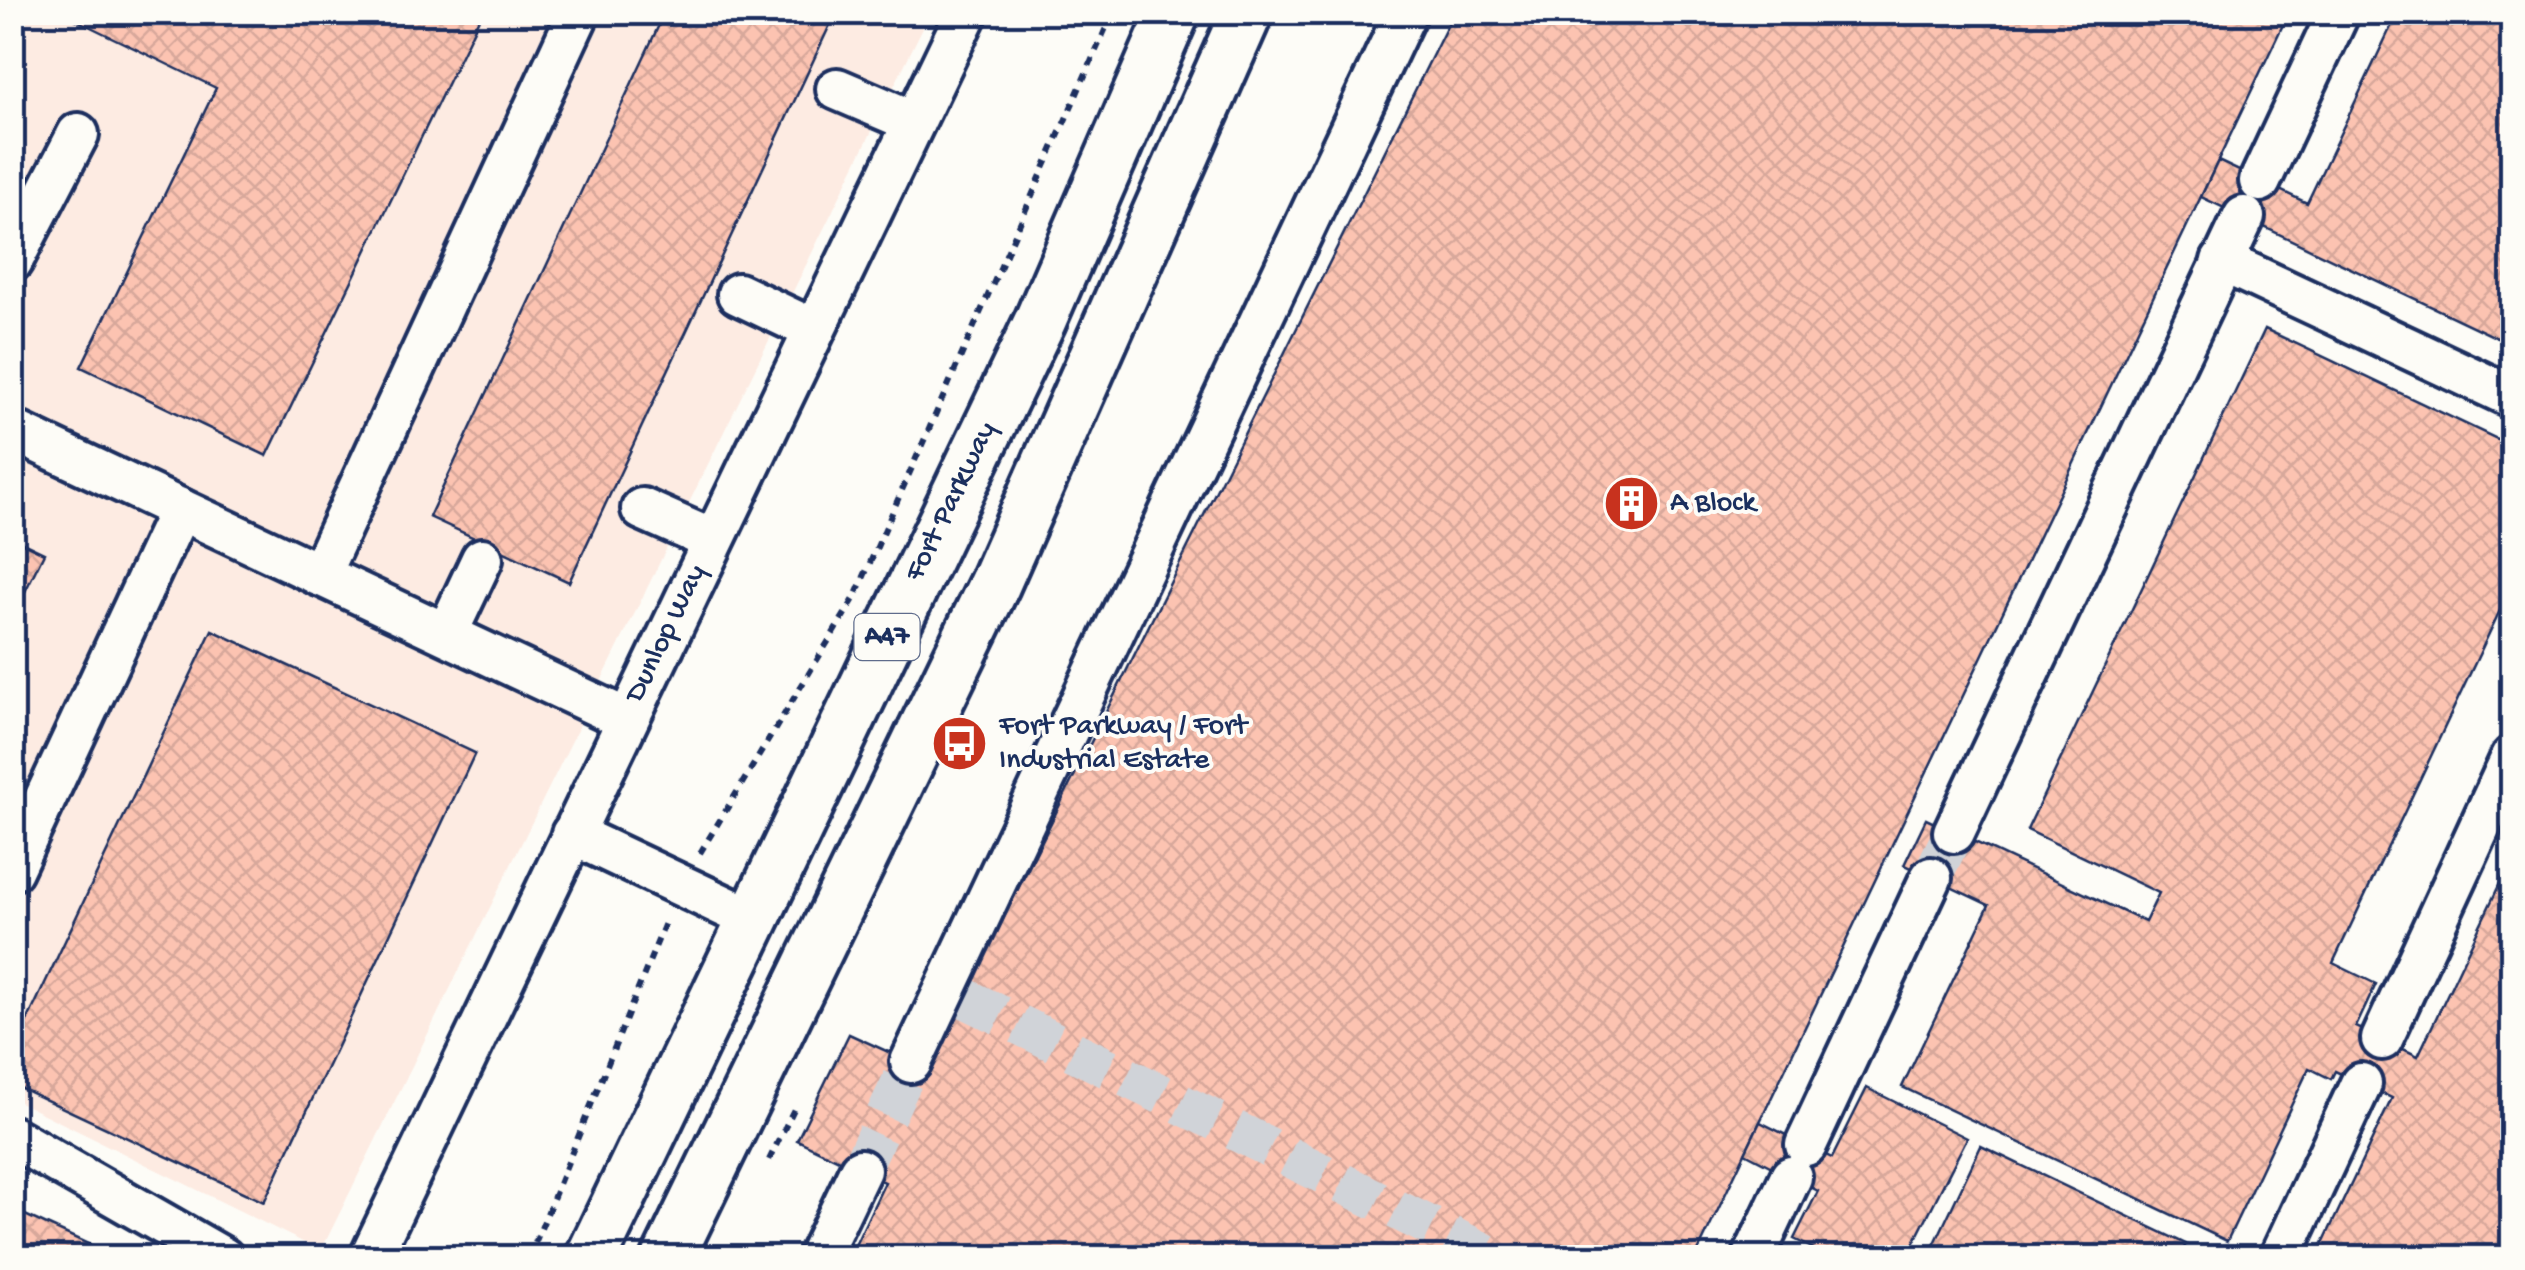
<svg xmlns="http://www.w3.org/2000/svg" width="2525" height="1270" font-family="'Gochi Hand',sans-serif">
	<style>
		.built { fill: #fdebe2 }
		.building { fill: url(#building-cross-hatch); stroke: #1b2f5e; stroke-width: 2.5 }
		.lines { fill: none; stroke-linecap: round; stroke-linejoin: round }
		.minor-tunnel { stroke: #d0d3d8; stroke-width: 40; stroke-dasharray: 40 20; stroke-linecap: butt }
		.minor-casing { stroke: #1b2f5e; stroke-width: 48 }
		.major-casing { stroke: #1b2f5e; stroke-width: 58 }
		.path { stroke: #1b2f5e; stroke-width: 6; stroke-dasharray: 8 8; stroke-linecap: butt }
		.minor { stroke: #fdfcf7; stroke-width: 40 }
		.major { stroke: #fdfcf7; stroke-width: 50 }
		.labels { text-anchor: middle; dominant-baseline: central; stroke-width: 8; stroke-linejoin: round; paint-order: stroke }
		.shield { fill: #fdfcf7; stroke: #5f6c8c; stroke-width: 2.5 }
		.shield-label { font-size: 28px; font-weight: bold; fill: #1b2f5e }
		.street-label { font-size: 30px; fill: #1b2f5e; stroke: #fdfcf7 }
		.poi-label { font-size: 30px; fill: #1b2f5e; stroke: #fdfcf7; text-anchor: start }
	</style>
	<defs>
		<pattern id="building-cross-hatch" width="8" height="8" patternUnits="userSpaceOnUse" patternTransform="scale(2.5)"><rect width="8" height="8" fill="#fcc3b1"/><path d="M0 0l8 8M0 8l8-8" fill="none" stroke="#d7a89b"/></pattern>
	</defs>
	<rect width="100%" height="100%" fill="#fdfcf7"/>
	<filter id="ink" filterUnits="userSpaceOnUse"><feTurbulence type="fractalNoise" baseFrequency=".01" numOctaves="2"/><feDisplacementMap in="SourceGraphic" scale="20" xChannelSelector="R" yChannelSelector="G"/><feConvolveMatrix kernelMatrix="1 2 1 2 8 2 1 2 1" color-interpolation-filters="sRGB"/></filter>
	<g filter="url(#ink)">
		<!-- built -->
		<polygon class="built" points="12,13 930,13 321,1251 13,1099"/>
		<!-- building -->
		<g class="building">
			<polygon points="12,12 24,12 12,36"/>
			<polygon points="60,12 482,12 267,456 81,367 216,88"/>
			<polygon points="665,12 836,12 569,582 429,517"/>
			<polygon points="1454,12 2289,12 1695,1258 849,1258 885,1182 797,1140 849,1034 928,1070"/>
			<polygon points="2398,12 2512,12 2512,345 2201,197 2218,161 2307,203"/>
			<polygon points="2265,329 2512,446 2512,585 2333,963 2376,984 2356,1027 2418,1056 2512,858 2512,1258 2316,1258 2392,1098 2335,1071 2331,1079 2309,1068 2227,1241 1902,1087 1989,905 1904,865 1926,819 2145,922 2159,893 2027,830"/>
			<polygon points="12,538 44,553 12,618"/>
			<polygon points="212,630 475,753 264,1202 12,1084 12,1053"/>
			<polygon points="1867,1088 1967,1138 1906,1258 1832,1258 1794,1239 1818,1191 1745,1153 1760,1122 1832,1158"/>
			<polygon points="1981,1146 2186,1244 2179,1258 1928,1258"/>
			<polygon points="12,1209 112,1255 111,1258 12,1258"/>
		</g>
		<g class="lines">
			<!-- minor-tunnel -->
			<g class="minor-tunnel">
				<polyline points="1931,878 1954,832"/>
				<polyline points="965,998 1495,1258"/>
				<polyline points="860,1170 911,1062"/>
			</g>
			<defs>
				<g id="minor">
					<polyline points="837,89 914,122"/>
					<polyline points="2260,181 2339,12"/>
					<polyline points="12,261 78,134"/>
					<polyline points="2222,261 2512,397"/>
					<polyline points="738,294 814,330"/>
					<polyline points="12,430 626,719"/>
					<polyline points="642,509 712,540"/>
					<polyline points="319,575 579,12"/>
					<polyline points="447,633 482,559"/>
					<polyline points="1954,832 2244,217"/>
					<polyline points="572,834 752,919"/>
					<polyline points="12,870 180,509"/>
					<polyline points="2382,1039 2512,757"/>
					<polyline points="911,1062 1406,12"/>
					<polyline points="12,1137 223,1258"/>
					<polyline points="1806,1145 1931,878"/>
					<polyline points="370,1258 967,12"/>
					<polyline points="818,1258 860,1170"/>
					<polyline points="1753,1258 1791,1177"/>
					<polyline points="2280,1258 2361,1084"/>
				</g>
				<g id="major">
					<polyline points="591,1258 1040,321 1174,12"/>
					<polyline points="668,1258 995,583 1247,12"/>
				</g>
			</defs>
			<!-- minor casing -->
			<use href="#minor" class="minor-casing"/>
			<!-- major casing -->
			<use href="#major" class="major-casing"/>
			<!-- path -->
			<g class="path">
				<polyline points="700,853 854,599 1113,12"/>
				<polyline points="769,1160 794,1109"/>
				<polyline points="529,1258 667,918"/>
			</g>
			<!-- minor -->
			<use href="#minor" class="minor"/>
			<!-- major -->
			<use href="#major" class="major"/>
		</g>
	</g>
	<!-- icons -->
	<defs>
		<symbol id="building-disc" viewBox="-11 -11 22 22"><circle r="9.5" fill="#c8321e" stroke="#fdfcf7"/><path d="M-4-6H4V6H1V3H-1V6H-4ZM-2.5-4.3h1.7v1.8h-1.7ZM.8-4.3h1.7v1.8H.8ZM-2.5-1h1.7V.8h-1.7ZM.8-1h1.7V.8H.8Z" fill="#fff"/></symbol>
		<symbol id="bus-disc" viewBox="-11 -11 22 22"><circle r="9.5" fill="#c8321e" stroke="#fdfcf7"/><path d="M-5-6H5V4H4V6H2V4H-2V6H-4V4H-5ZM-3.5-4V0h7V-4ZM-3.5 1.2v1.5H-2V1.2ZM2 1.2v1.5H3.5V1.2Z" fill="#fff"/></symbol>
	</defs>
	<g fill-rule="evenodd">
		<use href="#building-disc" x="1600" y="472" width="63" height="63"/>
		<use href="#bus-disc" x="928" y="712" width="63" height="63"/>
	</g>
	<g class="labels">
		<!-- shield labels -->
		<rect class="shield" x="854.5" y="614" width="65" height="46" rx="8"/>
		<g class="shield-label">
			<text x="887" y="637">A47</text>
		</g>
		<!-- street labels -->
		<g class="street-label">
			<text transform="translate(952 502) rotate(-64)">Fort Parkway</text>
			<text transform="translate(667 634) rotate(-64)">Dunlop Way</text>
		</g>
		<!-- poi labels -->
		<g class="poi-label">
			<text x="1670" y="504">A Block</text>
			<text x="999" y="727">Fort Parkway / Fort<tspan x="999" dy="34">Industrial Estate</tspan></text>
		</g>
	</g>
	<!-- margin -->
	<rect width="2525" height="1270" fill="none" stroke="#fdfcf7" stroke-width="50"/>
	<rect x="25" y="25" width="2475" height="1220" fill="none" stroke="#1b2f5e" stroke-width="4" filter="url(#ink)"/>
</svg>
